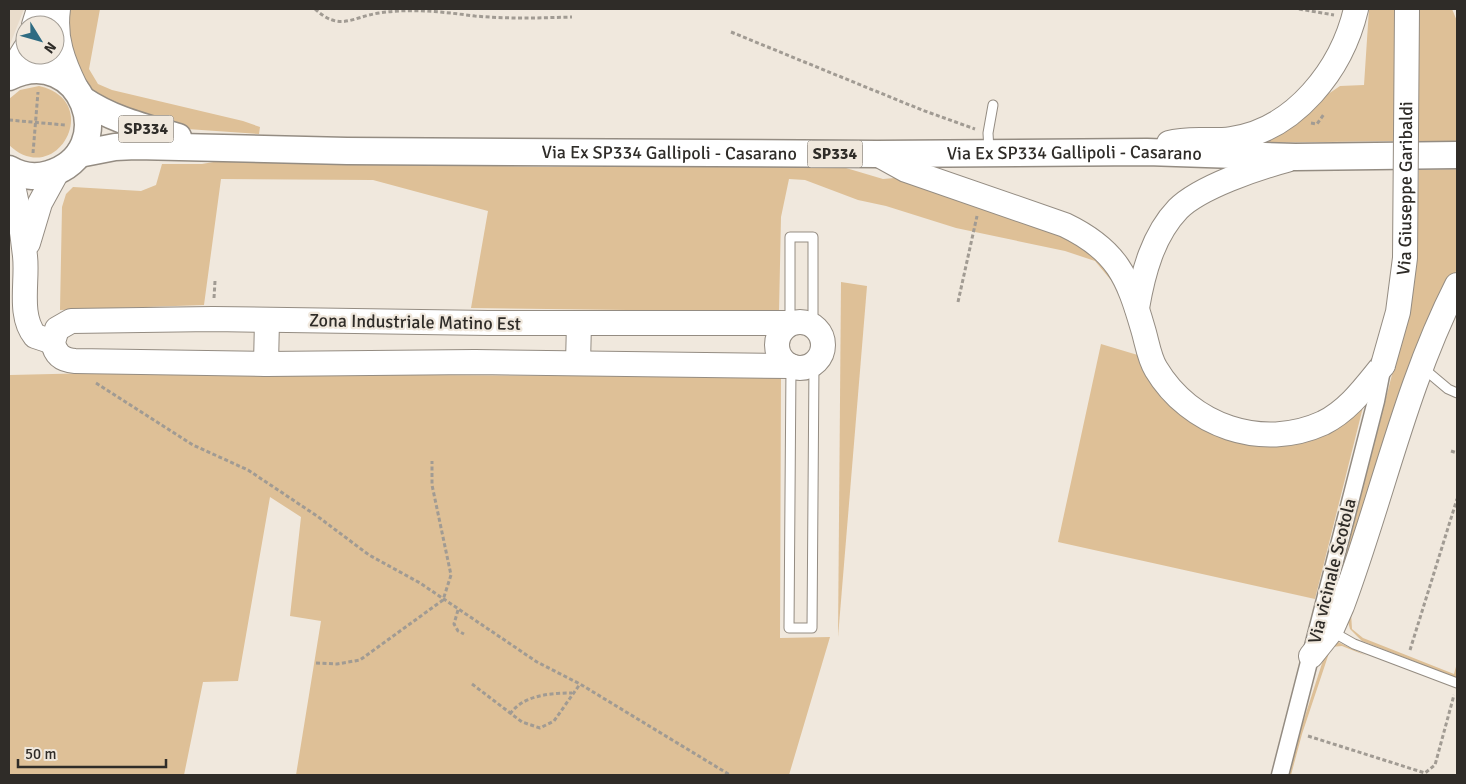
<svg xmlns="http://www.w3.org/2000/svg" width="1466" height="784" font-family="Signika,sans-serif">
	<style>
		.built { fill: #e9dccb }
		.green { fill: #dec097 }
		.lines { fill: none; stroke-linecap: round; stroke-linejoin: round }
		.lane-casing { stroke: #948c82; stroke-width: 11 }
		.street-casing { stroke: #948c82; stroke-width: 19 }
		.secondary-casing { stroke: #948c82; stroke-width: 26 }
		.primary-casing { stroke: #948c82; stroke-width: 29 }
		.path { stroke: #a19b93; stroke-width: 3; stroke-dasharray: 4 2.5; stroke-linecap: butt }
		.lane { stroke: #fff; stroke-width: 9 }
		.street { stroke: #fff; stroke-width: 16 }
		.secondary { stroke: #fff; stroke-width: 24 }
		.primary { stroke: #fff; stroke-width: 26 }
		.secondary-bridge-casing { stroke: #948c82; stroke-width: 26; stroke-linecap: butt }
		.secondary-bridge { stroke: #fff; stroke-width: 24 }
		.labels { text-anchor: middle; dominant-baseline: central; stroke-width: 4.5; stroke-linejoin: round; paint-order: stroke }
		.shield { fill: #f0e8dd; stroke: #69645e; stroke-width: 1 }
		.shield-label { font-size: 16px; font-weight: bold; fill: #2f2c28 }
		.street-label { font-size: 18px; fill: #2f2c28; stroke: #f0e8dd }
	</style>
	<rect width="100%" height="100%" fill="#f0e8dd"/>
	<!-- built -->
	<polygon class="built" points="9,9 24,9 9,47"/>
	<!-- green -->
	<g class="green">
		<polygon points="70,9 100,9 89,69 98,84 112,90 243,121 260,127 259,134 187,129 139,118 95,93 76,70 67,52"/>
		<polygon points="1369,9 1397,9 1398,141 1256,143 1340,86 1364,85"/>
		<polygon points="1416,9 1452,9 1457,21 1457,141 1419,141"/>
		<path d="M39,86C105,101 56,190 9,145V99L20,90Z"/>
		<polygon points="219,161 547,167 791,165 846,168 883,179 906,177 1094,249 1125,297 1095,261 1065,251 956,228 886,206 858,200 805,180 789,179 781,217 779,312 471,308 488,211 373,180 221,179 204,305 60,310 62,207 66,194 73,187 141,191 156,185 162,164 202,164"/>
		<polygon points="1457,169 1457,269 1431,320 1328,620 1406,321 1416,246 1419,170"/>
		<polygon points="9,205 10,375 95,373 781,377 780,638 830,637 789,775 296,775 321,621 290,616 301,517 270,497 238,681 203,682 184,775 9,775"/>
		<polygon points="841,282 867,286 838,637"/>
		<polygon points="1101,344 1141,356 1247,444 1277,446 1319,438 1332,432 1363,407 1315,599 1058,542"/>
		<polygon points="1351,613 1352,629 1363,638 1454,674 1457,663 1457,678 1362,641 1350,629 1347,618"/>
		<polygon points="1336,641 1367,656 1342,646 1331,647 1302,734 1291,775 1286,775 1326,651"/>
	</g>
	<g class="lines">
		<defs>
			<g id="lane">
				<polyline points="989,150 988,133 993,105"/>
				<polyline points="790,321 790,237 813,237 813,325"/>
				<polyline points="791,366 789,628 812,628 814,363"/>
				<polyline points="1423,368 1448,389 1457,393"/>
				<polyline points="1331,631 1354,644 1457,683"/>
			</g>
			<polyline id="street" points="1280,775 1376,401 1382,370"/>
			<g id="secondary">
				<path d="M58,9C54,38 63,62 76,88"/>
				<polyline points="34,25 39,9"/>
				<polyline points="9,75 25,49"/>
				<path d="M1169,143C1189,137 1211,142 1231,139C1295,130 1342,69 1356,9"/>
				<path d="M877,154L906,170L1065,225C1117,250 1128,277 1143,329C1147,342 1149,358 1156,369C1190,426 1262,451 1323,423C1349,410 1365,387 1383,365"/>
				<path d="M9,172C17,199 22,227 25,256C28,281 18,315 35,336L53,342"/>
				<polyline points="28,243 40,203 57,172"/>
				<path d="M1137,308C1143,273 1153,235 1178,209C1200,187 1257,168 1287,160"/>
				<circle cx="800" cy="345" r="23"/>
				<path d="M790,323H488L213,319L71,321L57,329L53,342C55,354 62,360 75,361L266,364L475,362L791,366"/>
				<polyline points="578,363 579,323"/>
				<polyline points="266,364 267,320"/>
				<path d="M1311,656L1331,631L1342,606C1382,499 1405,387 1457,285"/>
			</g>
			<g id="primary">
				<path d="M9,77C81,42 123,151 49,174C36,178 21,176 9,169"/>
				<path d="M83,100C113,120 144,127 178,137"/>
				<path id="s1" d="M79,154L115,147L136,146L347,151L877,154L1147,152L1295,157L1457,155"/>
			</g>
		</defs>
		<!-- lane casing -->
		<use href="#lane" class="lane-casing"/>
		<!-- street casing -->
		<use href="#street" class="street-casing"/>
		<!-- secondary casing -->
		<use href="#secondary" class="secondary-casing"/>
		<!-- primary casing -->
		<use href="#primary" class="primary-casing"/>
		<!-- path -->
		<g class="path">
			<path d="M315,9C340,32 352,17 379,13C412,8 443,12 475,16C507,19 539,18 572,17"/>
			<polyline points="1299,9 1334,15"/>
			<polyline points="731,32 922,110 975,129"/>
			<polyline points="9,120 65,125"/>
			<polyline points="1311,123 1317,124 1324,114"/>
			<polyline points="33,153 38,92"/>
			<polyline points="214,298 215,281"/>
			<polyline points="958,302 977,216"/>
			<polyline points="96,383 193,445 248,470 317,516 369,555 420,583 537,662 580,684 730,775"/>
			<polyline points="1451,451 1457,453"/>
			<polyline points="458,610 454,624 458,631 464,634"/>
			<polyline points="1410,650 1457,499"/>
			<polyline points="316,663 337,664 360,660 443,600 451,575 432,485 432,461"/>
			<polyline points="472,684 522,722 540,728 554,721 580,684"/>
			<path d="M510,714C523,695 551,693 572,693"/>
			<polyline points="1308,736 1425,773 1435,765 1454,695"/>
		</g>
		<!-- lane -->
		<use href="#lane" class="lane"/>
		<!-- street -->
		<use href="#street" class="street"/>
		<!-- secondary -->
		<use href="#secondary" class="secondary"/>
		<!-- primary -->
		<use href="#primary" class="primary"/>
		<defs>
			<g id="secondary-bridge">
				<path id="s2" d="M1383,365L1398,312L1405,258L1407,9"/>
			</g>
		</defs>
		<!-- secondary-bridge casing -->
		<use href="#secondary-bridge" class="secondary-bridge-casing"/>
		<!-- secondary-bridge -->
		<use href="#secondary-bridge" class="secondary-bridge"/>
	</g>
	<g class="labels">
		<!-- shield labels -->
		<g class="shield">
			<rect x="118.5" y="115.5" width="55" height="27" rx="4"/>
			<rect x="807.5" y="140.5" width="55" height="27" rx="4"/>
		</g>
		<g class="shield-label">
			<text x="146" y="129">SP334</text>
			<text x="835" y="154">SP334</text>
		</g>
		<!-- street labels -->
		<g class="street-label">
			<text stroke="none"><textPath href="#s1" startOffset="591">Via Ex SP334 Gallipoli - Casarano</textPath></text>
			<text stroke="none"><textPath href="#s1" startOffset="996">Via Ex SP334 Gallipoli - Casarano</textPath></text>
			<text stroke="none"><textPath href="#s2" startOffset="179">Via Giuseppe Garibaldi</textPath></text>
			<text transform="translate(415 322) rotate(1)">Zona Industriale Matino Est</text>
			<text transform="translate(1332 571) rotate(-76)">Via vicinale Scotola</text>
		</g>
	</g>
	<!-- border -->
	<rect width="1466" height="784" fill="none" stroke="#2f2c28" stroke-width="20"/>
	<!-- north arrow -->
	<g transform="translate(40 40) rotate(127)"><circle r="24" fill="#f0e8dd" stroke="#a39d95"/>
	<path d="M0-4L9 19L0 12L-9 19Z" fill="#2e6b82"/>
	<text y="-8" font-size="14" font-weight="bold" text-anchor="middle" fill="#2f2c28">N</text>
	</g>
	<!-- scale -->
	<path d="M18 759v8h148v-8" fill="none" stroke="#2f2c28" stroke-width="2.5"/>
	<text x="25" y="759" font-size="15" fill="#2f2c28" stroke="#f0e8dd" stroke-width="4" paint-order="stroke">50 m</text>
</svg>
